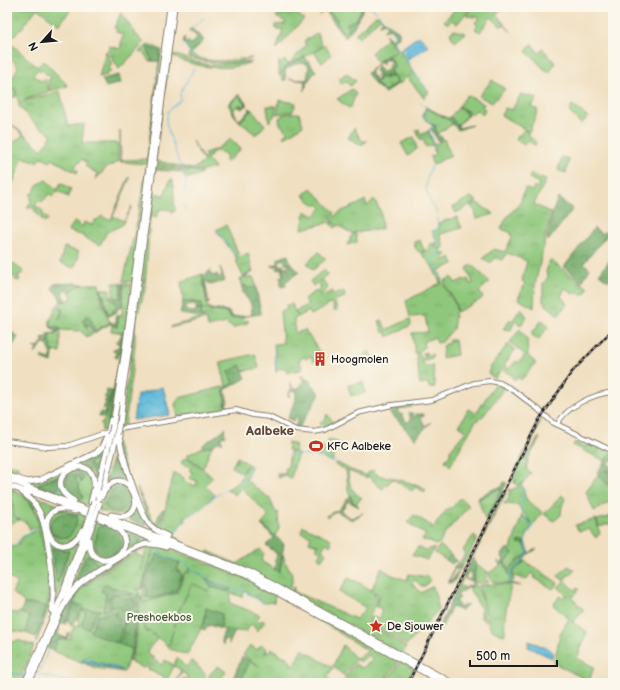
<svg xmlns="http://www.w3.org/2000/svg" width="620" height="690" font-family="'Balsamiq Sans',sans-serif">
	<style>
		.grass { fill: url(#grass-tufts); stroke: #56724c; fill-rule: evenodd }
		.forest { fill: url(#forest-crowns); stroke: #486444 }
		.cemetery { fill: url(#cemetery-stones); stroke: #56724c }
		.green { fill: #8fc77b; stroke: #56724c }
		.water { fill: url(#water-waves); stroke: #3c6a7b }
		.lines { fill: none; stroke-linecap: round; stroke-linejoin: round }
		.stream { stroke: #5bb9da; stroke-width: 1 }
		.secondary-casing { stroke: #867e6e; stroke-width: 5.5 }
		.primary-casing { stroke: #867e6e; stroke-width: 6 }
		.motorway-casing { stroke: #867e6e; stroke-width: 7 }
		.secondary { stroke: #fff; stroke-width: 3.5 }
		.primary { stroke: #fff; stroke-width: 4 }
		.motorway { stroke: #fff; stroke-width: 5 }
		.rail-casing { stroke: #1c1c1c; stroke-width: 2.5 }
		.rail { stroke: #fbf7ec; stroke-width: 1; stroke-dasharray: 3; stroke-linecap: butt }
		.motorway-bridge-casing { stroke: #867e6e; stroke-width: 7; stroke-linecap: butt }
		.motorway-bridge { stroke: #fff; stroke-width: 5 }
		.labels { text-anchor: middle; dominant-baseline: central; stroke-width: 4; stroke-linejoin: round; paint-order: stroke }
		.poi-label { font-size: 11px; fill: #1c1c1c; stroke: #fbf7ec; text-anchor: start }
		.park-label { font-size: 11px; fill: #44583d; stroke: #fbf7ec }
		.quarter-label { font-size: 13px; font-weight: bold; fill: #62463c; stroke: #fbf7ec }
	</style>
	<defs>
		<pattern id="grass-tufts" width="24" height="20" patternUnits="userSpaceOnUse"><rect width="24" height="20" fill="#8fc77b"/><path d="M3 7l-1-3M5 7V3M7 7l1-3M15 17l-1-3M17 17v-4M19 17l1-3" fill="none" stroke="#7baa6a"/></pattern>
		<pattern id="forest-crowns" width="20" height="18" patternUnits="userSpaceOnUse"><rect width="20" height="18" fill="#73ac6b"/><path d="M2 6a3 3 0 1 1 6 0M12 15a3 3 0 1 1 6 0" fill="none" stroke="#5e8b57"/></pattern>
		<pattern id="cemetery-stones" width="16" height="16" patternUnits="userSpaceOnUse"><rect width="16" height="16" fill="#8fc77b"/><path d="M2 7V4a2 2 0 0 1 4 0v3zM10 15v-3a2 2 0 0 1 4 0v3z" fill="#7baa6a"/></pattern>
		<pattern id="water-waves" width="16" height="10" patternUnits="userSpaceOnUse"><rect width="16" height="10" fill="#5bb9da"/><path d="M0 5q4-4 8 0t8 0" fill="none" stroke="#4f9eba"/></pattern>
	</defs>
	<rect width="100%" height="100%" fill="#fbf7ec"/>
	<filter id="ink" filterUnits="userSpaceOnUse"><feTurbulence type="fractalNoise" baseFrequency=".025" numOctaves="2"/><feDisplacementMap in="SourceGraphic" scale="8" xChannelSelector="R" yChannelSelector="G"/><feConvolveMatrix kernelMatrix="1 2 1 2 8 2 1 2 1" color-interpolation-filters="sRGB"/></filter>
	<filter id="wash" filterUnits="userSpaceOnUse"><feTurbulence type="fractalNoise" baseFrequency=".012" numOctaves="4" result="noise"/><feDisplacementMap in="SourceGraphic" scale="16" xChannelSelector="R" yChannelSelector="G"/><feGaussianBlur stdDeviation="0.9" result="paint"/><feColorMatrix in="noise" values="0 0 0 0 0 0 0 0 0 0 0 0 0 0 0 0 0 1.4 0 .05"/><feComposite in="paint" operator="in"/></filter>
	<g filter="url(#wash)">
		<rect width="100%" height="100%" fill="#f0dfc0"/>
		<!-- grass -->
		<g class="grass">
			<polygon points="7,7 73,7 59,25 37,8 22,28 8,41 37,67 44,61 68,86 50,91 48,80 51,79 50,76 47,75 42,69 40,71 38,69 33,75 41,81 45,79 49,91 18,102 16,89 8,86 18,67 7,52"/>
			<polygon points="457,7 505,7 496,14 511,32 504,25 500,26 491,17 480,32 475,29 478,25 475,23 479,18 476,16 474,18 471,16 469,17 466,15 470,11 468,11 457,24 452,20 448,24 444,21"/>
			<polygon points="281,10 290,16 293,11 304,19 276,50 283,29 276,29 275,25 285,24 286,22 276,17"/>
			<polygon points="121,13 135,33 144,43 119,69 108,51 109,46 120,49 123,34 116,32 117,29 114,28"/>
			<polygon points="379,15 383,21 380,18 359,38 355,34 375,16"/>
			<polygon points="453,30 466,33 455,42 450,34"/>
			<polygon points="317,33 322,46 305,57 289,64 279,74 279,61 280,64 284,60 289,64 306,45 304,41"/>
			<polygon points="388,37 398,49 377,62 371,53"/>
			<polygon points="149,44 162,50 148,164 120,162 120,130 121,160 147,159 159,61 149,61 143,52 139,52"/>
			<path d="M531,44L539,53L543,49L555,63L549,73C540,67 536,58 526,52Z"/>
			<polygon points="402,48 401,51 412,72 409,74 410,76 414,72 429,92 424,98 407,77 399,85 394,75 396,83 385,91 375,82 382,77 384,79 386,73 389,77 393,77 390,69 394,68 391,59 388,56"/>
			<polygon points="106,51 112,65 109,67 111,71 107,72 107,75 99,77"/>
			<path d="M168,52L195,62L210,65L252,62C225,72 195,68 170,55L155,162Z"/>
			<path d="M189,53C209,66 233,59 252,58C237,66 204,63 188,57Z"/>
			<polygon points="346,73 356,81 350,86 346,81 342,84 338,80"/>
			<polygon points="492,80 505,89 492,103 479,96"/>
			<polygon points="7,86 15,90 16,97 12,97 11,101 7,100"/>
			<polygon points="352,89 356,94 350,109 337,99"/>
			<polygon points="60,91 68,126 84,124 82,143 118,143 118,162 106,168 95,180 98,174 85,166 87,163 82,159 75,167 78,170 77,173 52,159 50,162 43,157 36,162 23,157 11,188 7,185 7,150 13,143 23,135 7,120 42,150 52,135 34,123 18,105 27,100"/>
			<polygon points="521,94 537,98 532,107 538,110 529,132 501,115 505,108 512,110"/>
			<polygon points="467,95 484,104 482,107 485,109 482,115 477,110 472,114 459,106"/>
			<polygon points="239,96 246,105 243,107 240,105 239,107 237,106 233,111 230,104"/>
			<polygon points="279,100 296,103 293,111 277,114"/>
			<polygon points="572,105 588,117 581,124 569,112"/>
			<polygon points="267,106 276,106 275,115 269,122"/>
			<polygon points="427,108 448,119 453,124 437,134 435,125 431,124 423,116"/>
			<polygon points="458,108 465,112 466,115 465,119 457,125 450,117"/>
			<polygon points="252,110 265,125 256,135 240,122"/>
			<polygon points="290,113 299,113 303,125 284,138 283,137 287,132 280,124 279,118 282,115"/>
			<polygon points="354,128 362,141 367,141 362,145 348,138"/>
			<polygon points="419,129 421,135 428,131 434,144 426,147 423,139 420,139 416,130"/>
			<polygon points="524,130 529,134 529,138 531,137 536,142 535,146 528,140 524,145 515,139"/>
			<polygon points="414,137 417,149 408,156 401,143"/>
			<polygon points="231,139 241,149 226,163 225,160 227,158 224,153 216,151 210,154 211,156 207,159 215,168 202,171 156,165 157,161 193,169 204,162 192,141 203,158 206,157 204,153 216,149"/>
			<polygon points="444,139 451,155 433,165 430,157 435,154 433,145"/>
			<polygon points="562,157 569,159 566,173 558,170"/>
			<polygon points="147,166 133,282 123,281 135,231"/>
			<polygon points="155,167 201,172 202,174 186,179 182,172 155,170"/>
			<polygon points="531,174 546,180 534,204 551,213 535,285 534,308 518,299 525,283 522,281 527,261 507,253 502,260 496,258 490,263 483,258 494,249 505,252 512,237 510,232 501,229 507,217 520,203 525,188 532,191 534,187 537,188 539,183 529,178"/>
			<polygon points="129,177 129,180 113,216 124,221 132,206 122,225 107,232 100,245 83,237 83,234 81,235 68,231 75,221 82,227 84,222 92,225 95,220 97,220 102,216 107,219 112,219 112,217"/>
			<polygon points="46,180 57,190 61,183 71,189 68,197 58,191 52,197 49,194 42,202 39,200 32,208 27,207 31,202 31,193 33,194 37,185"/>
			<polygon points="170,180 173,180 175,211 172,213 172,210 160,209 156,218 151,216 154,193 164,195"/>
			<path d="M311,188L335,213L327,223L302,229L305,211L314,216L322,208L318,204L316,206C310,201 307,199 303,195Z"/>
			<polygon points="151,194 152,194 145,284 139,283"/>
			<polygon points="470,197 477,201 456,213 453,207"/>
			<path d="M374,199L381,212L382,229L353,233L356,234L357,242L347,245L348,242L352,241L349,239L353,234L337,225L335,228L329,223L331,221L335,224L332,219C343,207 353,209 365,200L367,206Z"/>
			<polygon points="477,203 494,214 477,219 475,211 470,206"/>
			<polygon points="36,205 38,207 36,210 40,208 43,212 43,214 48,219 45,223 33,209"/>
			<polygon points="457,217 462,228 440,234 444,248 440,248 432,231 439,229 438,223"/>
			<polygon points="226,225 239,255 236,257 216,230"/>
			<polygon points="420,240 422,246 426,251 430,249 429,245 436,242 437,245 433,246 434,248 439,247 441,253 446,253 447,255 443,256 444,260 451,257 454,264 439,270 442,281 440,282 432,266 421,253 425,251 419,252 415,248 414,242"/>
			<polygon points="64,247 79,252 77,255 79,256 74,268 60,263"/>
			<polygon points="319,252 326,259 313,270 307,263"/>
			<polygon points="248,253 253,272 243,276 235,259"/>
			<polygon points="550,260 588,288 583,296 576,292 573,294 565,288 561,296 567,304 558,315 543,302 543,284 548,277 546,272"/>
			<polygon points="13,263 24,272 18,276 20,280 16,281 12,274 7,277 7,268"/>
			<path d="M472,265L490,282L479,291L483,297L480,300L457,312C457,299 447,293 444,281L452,277L455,283L464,279L465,281L468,279L470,284L473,283L467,268Z"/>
			<polygon points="324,270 328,274 313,286 310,281"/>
			<polygon points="202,274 208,309 201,309 202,303 183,301 181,282"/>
			<polygon points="323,280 328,288 319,297 332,291 333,295 344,291 345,297 335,300 337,310 334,311 332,303 311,315 309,311 294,319 295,333 305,330 319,351 314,362 310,356 307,359 302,357 299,361 303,369 286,373 288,372 287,368 277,369 276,373 274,344 283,343 280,311 287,310 286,305 292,304 295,312 298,316 295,312 308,304 304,299 316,291 319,294 317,291 321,288 319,283"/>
			<polygon points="442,282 455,304 456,309 453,329 442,342 437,343 435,337 423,342 424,348 418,352 422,359 425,358 423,353 426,352 428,356 432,354 432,358 422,361 423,364 427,366 433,366 435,387 429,388 428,383 420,385 416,354 417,353 415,354 412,333 428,332 425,316 410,317 406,301"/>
			<polygon points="113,283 121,283 120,298 113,298"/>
			<polygon points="83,284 99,284 102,302 110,323 95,331 87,316 82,320 90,332 93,331 94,333 86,337 81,331 61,330 58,326 55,328 51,327 50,320 57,305 62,310 59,319 63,310 58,304 61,301 67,301 72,297 69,292"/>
			<polygon points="122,284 123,283 132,285 127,327 124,333 111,331 112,325 117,327 119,315 122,315 124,285"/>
			<polygon points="139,286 146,286 135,323 135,346 125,426 121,426"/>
			<polygon points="101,289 110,289 110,296 109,297 117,305 113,309 114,312 108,314"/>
			<polygon points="521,308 527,317 521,325 515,321 511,330 503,329 510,319 512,321"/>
			<polygon points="202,309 226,312 231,318 243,317 244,321 248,320 248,323 235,327 234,329 226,323 208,327 206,319 170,328 172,326 205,317 201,317"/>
			<polygon points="410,319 411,325 388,337 386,332 383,333 379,321 382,320 386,330"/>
			<polygon points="542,320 549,326 538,340 531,334"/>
			<polygon points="520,329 527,339 528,356 536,363 521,380 517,377 516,380 512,378 513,376 501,369 495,379 488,373 490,368 508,344 515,350 504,365 509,369 516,361 519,363 525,355 510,342"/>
			<polygon points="57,330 60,330 60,353 52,350 49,335 57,333"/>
			<polygon points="124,338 107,424 109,425 108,429 102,431 101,422 103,423 105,418 115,384 116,372"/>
			<polygon points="449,340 455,340 457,355 442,358 443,345 449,343"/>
			<polygon points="370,352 372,356 374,355 376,366 375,367 372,360 368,362 366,358 363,360 363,363 359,365 357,360 365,357 364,354"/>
			<polygon points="255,354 259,368 243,371 239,365 233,383 224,390 226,410 178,417 175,404 179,398 226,386 220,362"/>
			<polygon points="363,382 365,393 351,396 348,385"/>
			<polygon points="496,383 503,386 502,391 484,415 475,422 450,466 445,461 450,454 450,450 466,431 459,426 468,409 476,413"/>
			<polygon points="357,412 324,428 320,423 325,420 327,414 333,422"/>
			<polygon points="590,440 600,446 597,452 601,446 611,452 605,461 573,445 575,442 586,447"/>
			<path d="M107,441L95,485L93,474L78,466L61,479L68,498L25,482H30L91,457ZM103,450L96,479L92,469L82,464L96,458V459L87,464L94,468ZM58,476V489L38,484Z"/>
			<polygon points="288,442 296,445 295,452 298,453 297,456 291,478 288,478 286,474 278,478 277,474 284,474 286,472 285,469 288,466 290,452 294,452 288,450"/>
			<polygon points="212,446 203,468 186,456 203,447"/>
			<path d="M523,454L522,458L528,461L526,469L531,473L522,484L520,483C525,488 523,495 528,501C532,506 537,506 542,513L528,532L525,542L519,543L524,544L528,553L524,557L518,559L509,570L505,562L512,554L510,552L522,515L531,523L525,514L522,513L518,505L504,504L509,498V489L511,490L519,486L513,482L517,481L511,478H513Z"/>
			<polygon points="188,458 213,477 205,485 215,495 199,510 184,518 186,521 181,524 174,536 183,542 161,532 167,500 174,473 184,478 183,481 196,486 197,481 189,478 192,472 190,471 190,466 183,465 181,462 184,459"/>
			<path d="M338,463L351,470L369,476L367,478L348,471C349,484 351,491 362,498L354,505L348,490L346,470L334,464Z"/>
			<polygon points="7,464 18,466 17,478 7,474"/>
			<path d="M248,464L251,466L246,480L270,499L276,513L278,512L279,529L275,536L262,524L269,516L241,487L235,495L227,489C238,485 243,474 248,464Z"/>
			<path d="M84,469L92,477L91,496L88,506C74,500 67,499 62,483L69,470ZM78,473L81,483L79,477H75L81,494L78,500L70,496L65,490Z"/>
			<polygon points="374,470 374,473 387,478 390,477 421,486 426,490 425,492 416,487 412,491 393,479 382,489 366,474"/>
			<polygon points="598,475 613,490 613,500 594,511 586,492"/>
			<path d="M119,483C138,485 141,513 121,515C113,516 106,512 99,510C102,498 105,485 119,483ZM116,487L129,488L134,499L130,508C121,514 109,515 104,504Z"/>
			<path d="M7,486C41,500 42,524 48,556C49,566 53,577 53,587C52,605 42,625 36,643L50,596L47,566L38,526L40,528C37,508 28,494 7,489Z"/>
			<polygon points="500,488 501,490 486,522 478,499"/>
			<polygon points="7,491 12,491 14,517 20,520 12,523 10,519 9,522 11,524 7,526 7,509 11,506 7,508"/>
			<path d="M21,491L67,508L52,513L47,534L65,545L80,536L54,606L55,596L40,511ZM52,548L69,551L58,583L56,582Z"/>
			<polygon points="562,495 565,499 562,506 561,515 554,521 544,514"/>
			<polygon points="460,498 469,506 445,533 440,543 434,545 430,541 422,540 426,535 407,522 414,515 432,526 431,530 448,508 452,508"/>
			<polygon points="67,510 85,516 81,529 75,539 62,543 53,539 47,522 54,512"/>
			<polygon points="613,516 613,523 599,527 597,520"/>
			<polygon points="596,519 600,534 596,538 589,529 579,531 575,525"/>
			<path d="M96,520C103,523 111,525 117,529C127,538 124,552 113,558L101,559C84,550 91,534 96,520ZM100,526L113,529L120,541L118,552L109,558C89,557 96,538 100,526Z"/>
			<polygon points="303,526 331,539 330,542 332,543 330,546 326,543 322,550 326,553 321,560 318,557 321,552 316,548 317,545 309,542 311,536 301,532"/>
			<polygon points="117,527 154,542 148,542 88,578 70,594 88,540 91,552 109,561 125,544"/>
			<path d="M39,529C45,548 51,588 47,607L36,604H24L23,601L12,593L17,582L7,577V548L10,546H16L24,536Z"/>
			<polygon points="474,535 477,539 462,567 460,562 465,554 463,550"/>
			<path d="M143,545L154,546L141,589L139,590L137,587L136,588L140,593L136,596L133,602H138L137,604L123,625L138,610L135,641L124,672L96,668L53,651L58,640L70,639L72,630L75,629L69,624L78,627L80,621L77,620L81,610L85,609L82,610L83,606L74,604L79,590L77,593L67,621H66L74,597L66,611L63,610C80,582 102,571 128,554L129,555L92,579L81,588L135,553L144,558L141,571L146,549L133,553L132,551ZM104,585L133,594C125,598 120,591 112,594L103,611L106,594ZM125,624L132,649L118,643L123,636V627Z"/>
			<polygon points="440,545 451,555 446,560 435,553"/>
			<path d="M160,546C203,561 245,576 285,597L275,594L274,602L264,603L245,591L242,597L231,593L230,603L260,615L257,619L259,622L262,620L265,622L257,631L252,624L249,627L246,632L221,629V624L206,608L204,623L187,655L170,649L166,645L169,644L178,613L192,582L208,591L212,587L229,592L231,589L212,582L207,578L206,579L189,568V573L185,572L178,592L142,603C142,584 148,565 155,547ZM157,555L180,563L177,570L182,575L176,591L152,598L145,597L147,593L144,582Z"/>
			<polygon points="418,547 428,551 430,548 435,549 427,560 412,555"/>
			<path d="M260,549L264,554L261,561L279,572L280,571L283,554L285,560L284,561C293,572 295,580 288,592L207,553L208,551L237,564Z"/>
			<polygon points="525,561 558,583 553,589 533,577 534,575 531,573 526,580 514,576 512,573"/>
			<polygon points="504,563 510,576 509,584 493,582 489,577 489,573"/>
			<polygon points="476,564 488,572 485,578 489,582 474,583 474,575"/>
			<polygon points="568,566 575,570 563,580 558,576"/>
			<polygon points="381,568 392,575 407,580 409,574 428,577 430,580 425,586 421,586 415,580 412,583 421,593 433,586 439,609 407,645 378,628 379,626 375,623 374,626 371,623 371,617 381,618 381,608 376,607 379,599 378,594 371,591"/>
			<path d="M348,578C358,582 376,590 378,600C374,609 365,617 372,626L406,647L402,654L290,593L294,586V591L297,593L356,619L366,608L339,592Z"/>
			<polygon points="565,580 575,590 577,588 579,589 572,598 584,610 573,622 571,621 587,632 577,658 594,667 589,681 554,663 560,634 569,619 553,605 560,596 562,598 566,595 558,587"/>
			<path d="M499,584L511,585C508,602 503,617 505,634L504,635C484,631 489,618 484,604V617L486,622L481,618V609L469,588L475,585L477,586L484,603L479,585Z"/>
			<path d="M287,598L399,660C386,683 376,683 351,683L344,677L355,664L362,668L373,660L369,655L360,662L357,659L343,675L333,666L343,645L357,659L368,651L289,601L285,602Z"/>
			<polygon points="7,612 23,613 25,616 29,617 26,633 7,630"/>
			<polygon points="138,619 140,619 147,632 149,631 158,638 147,651 148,654 155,659 143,668 131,663 136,641"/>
			<polygon points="18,640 34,646 22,675 7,673 7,644"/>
			<polygon points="250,645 257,650 261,645 267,649 264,655 267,651 269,652 271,649 277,651 277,654 285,656 291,661 290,663 294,665 302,649 333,668 327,677 333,683 288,683 285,679 277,674 270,683 240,683 250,661 259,666 243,655"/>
			<polygon points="177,658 186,667 192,660 206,675 204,677 207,683 196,683 189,679 178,683 182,679 189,678 182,672 175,683 181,670 174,666 167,680 146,668 156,661 162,665 165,660 174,665"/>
			<polygon points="401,661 414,669 407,683 388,683 387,681 379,683 393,673"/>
			<polygon points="218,666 226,672 219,681 221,683 216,683 208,676"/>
		</g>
		<!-- forest -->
		<g class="forest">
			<polygon points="362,7 364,7 355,25 345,38 325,10 319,15 326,9 338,20 336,21 346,24 357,19"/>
			<polygon points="383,20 399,31 399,37 395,38 393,41 396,47 395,48 385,34 391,39 395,35 390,28 384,31 383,30 387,26 384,23 381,25 379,24"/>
			<polygon points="191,28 204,40 191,54 183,41 185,37 184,41 186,43 188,41 191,44 197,39 196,35 188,31"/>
			<polygon points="147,47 160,51 159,61 152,61"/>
			<polygon points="388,56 394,64 394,68 390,70 392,78 390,78 386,73 387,79 382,77 375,83 385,91 396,83 394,75 398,84 385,93 375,85 367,73 379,62 371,71 371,75 374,77 375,81 378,79 376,75 381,76 375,71 378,66 378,68 384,73 389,67 388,65 391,63 388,59 383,60 383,64 379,61"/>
			<polygon points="305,57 316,71 308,81 304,91 305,81 289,79 307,80 309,66 305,63 295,64 285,70 286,80 282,80 283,76 279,76 279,74 289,64"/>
			<polygon points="119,75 121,83 106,87 102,79"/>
			<polygon points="239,94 248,105 241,109 239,107 239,105 243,107 246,104 239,96 230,103 237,118 239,120 250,110 249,108 252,110 240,122 234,115 228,104"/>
			<polygon points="459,106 470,113 458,125 459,128 472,125 458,130 448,119 427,108 423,117 431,124 435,125 436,134 443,138 438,141 431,129 429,131 434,144 428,131 433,126 422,116 426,107 447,118 452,118 457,125 465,119 466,115 465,112 458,108"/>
			<polygon points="558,198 572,208 572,210 549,240 547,240 553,211"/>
			<polygon points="594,228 602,234 605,231 608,234 584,263 590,269 582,282 564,267"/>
			<polygon points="288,255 290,262 299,272 285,282 286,286 281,287 281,278 279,277 283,276 281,268 278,270 277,268 281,265 283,270 283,264 286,276 288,275 285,266 289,267 289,264 285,263 284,259 279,261 280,265 272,267 272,265 279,263 277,259"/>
			<polygon points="613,256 613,275 608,281 599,274"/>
			<polygon points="220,267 225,281 211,285 205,280 209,304 205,283 207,304 202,274 205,275 210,270 212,276 218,274 217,278 222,276"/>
			<polygon points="253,272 241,279 243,286 246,285 246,288 256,287 261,314 233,318 230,316 231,318 226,312 210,311 228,312 210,310 209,307 210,309 228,311 233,317 252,315 251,304 243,293 240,279"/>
			<polygon points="74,283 83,284 69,292 68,289 62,292 66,301 61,301 58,295 52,289 54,284"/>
			<polygon points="122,284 124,285 121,308 117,309 117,312 108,316 100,289 101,289 102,296 105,296 104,303 109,315 114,312 113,309 117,305 109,297 121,298"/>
			<polygon points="183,301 202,303 201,309 196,308 195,304 186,305 186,311 195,312 196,309 202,309 201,317 180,314"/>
			<polygon points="118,314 119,316 117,327 110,324 94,333 87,324 87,327 82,320 87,316 91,319 95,331 110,323 109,321 116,324 115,316"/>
			<polygon points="50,320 51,327 55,328 58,326 61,330 57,330 57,333 49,335 52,350 55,352 53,353 52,363 41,359 42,356 49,359 51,358 49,348 45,343 43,343 36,353 35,353 37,349 33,347 38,348 43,341 49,342 47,339 42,340 43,337 46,338 47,334 56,333 55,330 50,327"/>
			<polygon points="125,327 127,327 118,382 109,425 107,425 124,334 117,358 115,357 116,353 112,350 120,346 116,342 119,340 122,333 124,333"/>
			<polygon points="7,328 18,337 12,347 7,344"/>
			<polygon points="240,365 246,378 225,390 228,402 226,403 229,409 226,410 224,390 233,383 228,372"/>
			<polygon points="302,375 312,382 311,384 320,394 298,429 295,428 299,416 297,416 293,421 288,418 296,397 296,389 290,392 289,397 288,395 292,388 290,382 294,390 301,386 304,379 301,377"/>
			<polygon points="106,390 112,391 105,418 99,416 100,412 105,413 105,410 103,409 106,402 104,401 108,399 104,397 107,394"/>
			<polygon points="412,404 412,407 399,409 399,414 402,414 406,422 411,421 409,413 413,413 413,417 416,417 416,414 424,414 424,416 420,416 425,426 431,422 415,439 385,407"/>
			<polygon points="543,416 524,457 526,458 539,437 540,438 527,461 522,458 523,454"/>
			<polygon points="226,428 224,432 226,436 220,438 223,442 218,442 212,446 203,448 203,445"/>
			<polygon points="116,442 129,482 127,478 125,482 109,484 106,481"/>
			<polygon points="104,450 96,480 92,469 91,470 81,465 85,463 85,461 95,457 96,459 88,464 94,468 98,459 97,455"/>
			<polygon points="611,452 613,453 613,461 610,460 608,464 613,467 613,471 605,470 613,474 613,490 597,473"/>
			<polygon points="78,473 84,476 81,483 79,477 75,477 83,498 81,500 70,496 65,486 68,476"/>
			<polygon points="59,476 59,488 56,491 38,485"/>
			<polygon points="504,482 507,483 491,514 487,517 501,490 500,488 479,499 478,498 490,490 502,487"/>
			<path d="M118,486L129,488L134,499L130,508C121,514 109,515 104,504L112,490Z"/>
			<polygon points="137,488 155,525 160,512 164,508 159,531 149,522"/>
			<polygon points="504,492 506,493 473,557 476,565 473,582 465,579 471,580 471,572 468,572 465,578 463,577"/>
			<polygon points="350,496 354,504 357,504 359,507 348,501 341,511 351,518 363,513 352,520 336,511 330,514 329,517 326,516 338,510"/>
			<polygon points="137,504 147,525 146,526 129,520 126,517"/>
			<path d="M67,513L78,515L75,528L69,537L58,538C42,528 51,515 67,513Z"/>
			<polygon points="262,524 284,544 279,572 274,569 277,563 274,560 277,557 276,553 266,545 274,538 261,525"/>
			<path d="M102,525L113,529C126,543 122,554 105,558L95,548V541L99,526Z"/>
			<polygon points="124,533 125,533 142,540 133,547 127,545"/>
			<polygon points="519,541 525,542 529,553 537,549 527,555 521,566 519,565 512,573 514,579 512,583 521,586 509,584 510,576 504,563 501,565 497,561 501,563 504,560 501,554 508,548 513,554 505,562 509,569 519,559 524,557 528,552 524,544 518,543"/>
			<polygon points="52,548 69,551 57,583 56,582"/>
			<polygon points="157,554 180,563 177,569 182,575 176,591 152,598 144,596 147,593 146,584 142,589 150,568"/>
			<polygon points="89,555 101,568 77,583 76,581 86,556"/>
			<polygon points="451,555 461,567 460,570 454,569 450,581 452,581 457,572 459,572 453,583 448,583 455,566 459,565 455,561 452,564 446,560"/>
			<polygon points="207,578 212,582 231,589 229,592 212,587 206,579"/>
			<polygon points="462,578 463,579 460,585 465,588 473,584 471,582 474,584 457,595 460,598 456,601 460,608 464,605 465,606 468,605 461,611 452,607 440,630 437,631"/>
			<path d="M104,584L134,594C125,598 120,591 112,594L108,599L110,609L103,611L106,594L101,591Z"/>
			<polygon points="140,593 137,614 129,617 123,625 114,611 137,604 137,602 133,603 136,596"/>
			<polygon points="116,594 126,599 133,597 131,603 112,608 110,598"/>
			<polygon points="74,597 76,598 65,622 67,624 60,623 58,635 66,638 69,632 68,637 65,639 60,637 62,640 58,640 53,651 47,648 63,610 66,611"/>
			<polygon points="24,604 36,604 47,607 36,637 26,633 29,615 20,613"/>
			<polygon points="74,604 83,606 82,609 85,609 84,611 81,611 73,624 69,623 68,621"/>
			<polygon points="206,608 222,614 221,629 209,625 205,630 200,628 204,623"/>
			<polygon points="87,609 101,610 95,615 88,629 81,626"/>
			<path d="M112,611C119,622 126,631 116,643L90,632L97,616Z"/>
			<polygon points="136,615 133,650 129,662 128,661 132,649 118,643 123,636 123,627 131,618"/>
			<polygon points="225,629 235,631 229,644 229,640 224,639 223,645 221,639"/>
			<polygon points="242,657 250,661 240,683 233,683 232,681"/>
		</g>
		<!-- cemetery -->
		<polygon class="cemetery" points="237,457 248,464 242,473 232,467"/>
		<!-- green -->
		<g class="green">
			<polygon points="324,7 362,7 357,19 346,24 349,29 344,33 336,21 338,20"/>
			<polygon points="325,45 331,55 322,63 314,52"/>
			<polygon points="247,276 247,279 251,277 254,278 256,287 246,288 246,285 243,286 241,279"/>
			<polygon points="329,439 344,445 341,452 326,446"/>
			<polygon points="319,446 335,452 332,462 315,455"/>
			<path d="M7,489C26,493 36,507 39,526L30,530L27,523L14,517L12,492L7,491Z"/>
			<polygon points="189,568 202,575 212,588 208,591 192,583 178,613 169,645 167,645 149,631 147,632 140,619 138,619 141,596 143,603 177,593 185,572 189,573"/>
			<polygon points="7,673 25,676 22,683 13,683 14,681 7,678"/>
		</g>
		<!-- water -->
		<g class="water">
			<polygon points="419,36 429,46 408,59 403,47"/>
			<polygon points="163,387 170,415 133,420 137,395"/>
			<polygon points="529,641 550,649 553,652 552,658 528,647"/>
			<polygon points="83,658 121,669 121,671 82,661"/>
		</g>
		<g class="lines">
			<!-- stream -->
			<g class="stream">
				<path d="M372,7C378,16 392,26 395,34L392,41L397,48"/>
				<polyline points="201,9 203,7"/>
				<polyline points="192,28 204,18"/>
				<polyline points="183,42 190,53 197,57"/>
				<polyline points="402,50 410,66 427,90"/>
				<polyline points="420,103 427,107 423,116 433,127 429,131 434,143"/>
				<polyline points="433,146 435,145"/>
				<path d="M432,166C423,183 425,194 435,209"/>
				<polyline points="183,167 179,163 166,123 168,111 181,100 180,94 194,68"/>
				<polyline points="182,172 186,179"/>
				<polyline points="185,191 186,180"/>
				<polyline points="184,204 186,210"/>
				<polyline points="436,211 438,229 432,231 440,247"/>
				<polyline points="217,230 235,255"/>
				<polyline points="441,250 441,253 432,257 442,280"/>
				<polyline points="237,256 238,255"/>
				<polyline points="275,346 277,369"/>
				<polyline points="289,455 302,455"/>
				<polyline points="304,455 311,455 336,462"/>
				<polyline points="58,481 61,493"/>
				<polyline points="521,485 525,497 520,505 524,514"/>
				<polyline points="241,486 252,466"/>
				<polyline points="44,517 55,507"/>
				<polyline points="173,536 187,516 199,510 215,496 227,489"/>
				<polyline points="7,546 14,545 23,536 38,529"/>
				<polyline points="161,548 158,554 185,564 212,583 245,592 263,603"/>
				<polyline points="510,584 510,573 521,563 528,552 525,540 533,526 524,516"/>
				<polyline points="48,651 38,674 74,683"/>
				<polyline points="7,673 24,675"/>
				<polyline points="24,675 25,675 27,670"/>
			</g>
		</g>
	</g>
	<g filter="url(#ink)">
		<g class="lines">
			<defs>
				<path id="secondary" d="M557,425C566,406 594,394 613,392"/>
				<polyline id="primary" points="7,441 48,447 67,446 114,430 236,410 253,415 269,417 296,430 314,432 325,430 358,413 392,405 432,400 474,383 490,381 500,383 513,390 538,409 552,422 613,451"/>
				<g id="motorway">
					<polyline points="121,400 131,336 174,7"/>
					<polyline points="120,423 123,397"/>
					<polyline points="113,425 125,350 170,7"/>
					<polyline points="109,429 111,420"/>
					<path d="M119,433C119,449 140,512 149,524C154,530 161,533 167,536"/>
					<polyline points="9,476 28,482 40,480 96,453 102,447 107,436"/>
					<polyline points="7,479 249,572 452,683"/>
					<polyline points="7,485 29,493"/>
					<polyline points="26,490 245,575 444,683"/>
					<polyline points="103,491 117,434"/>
					<path d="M22,492C29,497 35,503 39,511C48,530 56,590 52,611"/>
					<polyline points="96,495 111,435"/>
					<path d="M101,497C126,448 159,528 111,515"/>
					<path d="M74,501C32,478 101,442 94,493"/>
					<polyline points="91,502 94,491"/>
					<polyline points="97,503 100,493"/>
					<path d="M75,511C24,495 52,578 83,530"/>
					<path d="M89,540C89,583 153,547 110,524"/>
					<polyline points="66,599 92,525"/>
					<path d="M32,676C48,648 55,610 78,586C90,575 105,567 119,558C137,546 144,540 166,547"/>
					<polyline points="25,683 62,596 88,523"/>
				</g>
			</defs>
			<!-- secondary casing -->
			<use href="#secondary" class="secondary-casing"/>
			<!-- primary casing -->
			<use href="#primary" class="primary-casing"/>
			<!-- motorway casing -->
			<use href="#motorway" class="motorway-casing"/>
			<!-- secondary -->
			<use href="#secondary" class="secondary"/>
			<!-- primary -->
			<use href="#primary" class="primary"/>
			<!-- motorway -->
			<use href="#motorway" class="motorway"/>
			<defs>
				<polyline id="rail" points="408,683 539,420 572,372 613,329"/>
			</defs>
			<!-- rail casing -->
			<use href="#rail" class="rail-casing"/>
			<!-- rail -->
			<use href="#rail" class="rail"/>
			<defs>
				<g id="motorway-bridge">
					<polyline points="117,434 119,423"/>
					<polyline points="111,435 113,425"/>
					<polyline points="88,523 94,502"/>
					<polyline points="92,525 99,504"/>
				</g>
			</defs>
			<!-- motorway-bridge casing -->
			<use href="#motorway-bridge" class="motorway-bridge-casing"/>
			<!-- motorway-bridge -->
			<use href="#motorway-bridge" class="motorway-bridge"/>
		</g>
	</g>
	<!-- icons -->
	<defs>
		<symbol id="building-bare" viewBox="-9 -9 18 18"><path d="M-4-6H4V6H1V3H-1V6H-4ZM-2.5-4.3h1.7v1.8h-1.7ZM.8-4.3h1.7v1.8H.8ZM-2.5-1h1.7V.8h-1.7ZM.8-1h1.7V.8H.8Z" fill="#c8321e" stroke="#fbf7ec" stroke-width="2.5" paint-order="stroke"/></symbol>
		<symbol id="stadium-bare" viewBox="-9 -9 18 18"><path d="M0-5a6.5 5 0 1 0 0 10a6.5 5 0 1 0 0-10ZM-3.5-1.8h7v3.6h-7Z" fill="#c8321e" stroke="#fbf7ec" stroke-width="2.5" paint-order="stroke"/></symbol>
		<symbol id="sight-bare" viewBox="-9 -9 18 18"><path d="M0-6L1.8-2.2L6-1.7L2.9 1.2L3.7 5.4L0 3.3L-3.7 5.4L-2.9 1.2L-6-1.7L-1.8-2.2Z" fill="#c8321e" stroke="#fbf7ec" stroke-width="2.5" paint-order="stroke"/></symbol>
	</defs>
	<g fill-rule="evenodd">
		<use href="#building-bare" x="310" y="349" width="20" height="20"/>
		<use href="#stadium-bare" x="306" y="436" width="20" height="20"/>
		<use href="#sight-bare" x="366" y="616" width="20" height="20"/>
	</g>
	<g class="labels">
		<!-- poi labels -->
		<g class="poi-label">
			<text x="331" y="359">Hoogmolen</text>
			<text x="327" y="446">KFC Aalbeke</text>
			<text x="387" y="626">De Sjouwer</text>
		</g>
		<!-- park labels -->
		<g class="park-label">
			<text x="159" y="617">Preshoekbos</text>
		</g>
		<!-- quarter labels -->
		<g class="quarter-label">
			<text x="270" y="431">Aalbeke</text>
		</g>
	</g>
	<!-- margin -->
	<rect width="620" height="690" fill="none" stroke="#fbf7ec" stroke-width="24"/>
	<!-- north arrow -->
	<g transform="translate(42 42) rotate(243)" stroke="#fbf7ec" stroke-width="3" paint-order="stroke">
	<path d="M0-3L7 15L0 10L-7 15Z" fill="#1c1c1c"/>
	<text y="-6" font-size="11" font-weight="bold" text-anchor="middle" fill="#1c1c1c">N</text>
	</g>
	<!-- scale -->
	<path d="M470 660v6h87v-6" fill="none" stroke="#1c1c1c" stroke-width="2"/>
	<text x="476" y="660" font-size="12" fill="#1c1c1c" stroke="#fbf7ec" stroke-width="3" paint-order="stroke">500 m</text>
</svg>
